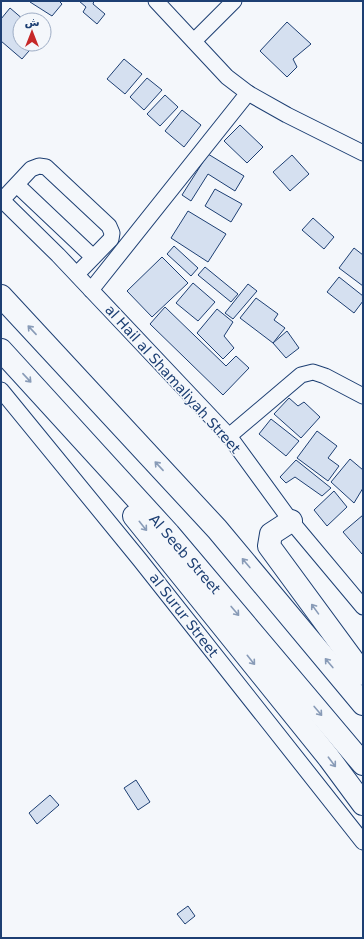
<svg xmlns="http://www.w3.org/2000/svg" width="364" height="939" font-family="'DejaVu Sans','Noto Sans Arabic',sans-serif">
	<style>
		.building { fill: #d5e0f0; stroke: #1d3f73 }
		.lines { fill: none; stroke-linecap: round; stroke-linejoin: round }
		.minor-casing { stroke: #1d3f73; stroke-width: 17 }
		.highway-casing { stroke: #1d3f73; stroke-width: 24 }
		.minor { stroke: #f4f7fb; stroke-width: 15 }
		.highway { stroke: #f4f7fb; stroke-width: 22 }
		.oneway { stroke: #889bb7 }
		.labels { text-anchor: middle; dominant-baseline: central; stroke-width: 3; stroke-linejoin: round; paint-order: stroke }
		.street-label { font-size: 14px; fill: #1d3f73; stroke: #f4f7fb }
	</style>
	<rect width="100%" height="100%" fill="#f4f7fb"/>
	<!-- building -->
	<g class="building">
		<polygon points="31,1 59,1 62,4 52,16 30,2"/>
		<polygon points="79,1 94,1 93,4 105,14 97,24 83,12 86,7"/>
		<polygon points="10,8 24,20 20,20 20,44 35,44 22,59 1,41 1,19"/>
		<polygon points="287,22 311,44 293,59 297,67 287,77 260,51"/>
		<polygon points="124,59 142,74 125,94 107,79"/>
		<polygon points="147,78 162,90 144,110 130,97"/>
		<polygon points="165,95 178,107 160,126 147,114"/>
		<polygon points="182,110 201,125 184,147 165,131"/>
		<polygon points="240,125 263,147 247,163 224,141"/>
		<polygon points="208,154 244,176 235,191 208,174 191,201 182,195"/>
		<polygon points="292,155 309,174 290,191 273,172"/>
		<polygon points="215,189 242,204 231,222 205,206"/>
		<polygon points="188,211 226,234 208,262 171,238"/>
		<polygon points="313,218 334,237 324,249 302,230"/>
		<polygon points="174,246 198,268 191,276 167,254"/>
		<polygon points="354,248 363,255 363,286 339,268"/>
		<polygon points="162,257 188,283 152,317 127,291"/>
		<polygon points="205,267 238,294 231,302 198,275"/>
		<polygon points="339,277 363,296 363,301 354,313 327,292"/>
		<polygon points="193,283 215,302 198,321 176,303"/>
		<polygon points="248,284 257,291 233,319 225,313"/>
		<polygon points="256,298 278,314 274,320 285,328 273,343 240,318"/>
		<polygon points="165,307 226,366 236,356 249,368 223,395 150,324"/>
		<polygon points="217,309 233,322 224,336 234,348 223,359 197,333"/>
		<polygon points="287,331 299,348 286,358 273,343"/>
		<polygon points="289,398 298,406 304,402 320,417 301,438 274,414"/>
		<polygon points="271,419 299,441 286,456 259,434"/>
		<polygon points="317,431 337,446 328,458 339,466 328,481 297,458"/>
		<polygon points="350,459 363,470 363,488 354,503 331,482"/>
		<polygon points="296,460 331,488 322,496 295,477 286,483 280,477"/>
		<polygon points="334,491 347,507 327,526 314,510"/>
		<polygon points="363,515 363,553 362,554 343,532"/>
		<polygon points="136,780 150,802 138,810 124,788"/>
		<polygon points="50,795 59,805 37,824 29,813"/>
		<polygon points="188,906 195,916 185,924 177,914"/>
	</g>
	<g class="lines">
		<defs>
			<g id="minor">
				<polyline points="156,1 227,77 248,93 287,115 363,153"/>
				<polyline points="194,41 234,1"/>
				<polyline points="17,185 93,257"/>
				<polyline points="1,199 58,255 229,436 291,521 363,607"/>
				<polyline points="2,200 31,169 39,166 46,167 109,226 112,233 111,239 77,274"/>
				<polyline points="91,290 248,93"/>
				<polyline points="1,390 140,560 363,842"/>
				<polyline points="229,436 301,375 313,372 325,376 363,396"/>
			</g>
			<g id="highway">
				<polyline points="1,296 217,529 363,704"/>
				<polyline points="1,350 169,534 363,764"/>
				<polyline points="134,516 329,758 363,804"/>
				<polyline points="291,521 271,534 269,546 363,674"/>
			</g>
		</defs>
		<!-- minor casing -->
		<use href="#minor" class="minor-casing"/>
		<!-- highway casing -->
		<use href="#highway" class="highway-casing"/>
		<!-- minor -->
		<use href="#minor" class="minor"/>
		<!-- highway -->
		<use href="#highway" class="highway"/>
	</g>
	<!-- one-way arrows -->
	<defs><path id="oneway-shaft" d="M-6 0H5M1.5-3L5.5 0L1.5 3" fill="none" stroke-width="1.6" stroke-linecap="round" stroke-linejoin="round"/></defs>
	<g class="oneway">
		<use href="#oneway-shaft" transform="translate(32 330) rotate(-133)"/>
		<use href="#oneway-shaft" transform="translate(27 378) rotate(47)"/>
		<use href="#oneway-shaft" transform="translate(159 466) rotate(-133)"/>
		<use href="#oneway-shaft" transform="translate(143 526) rotate(51)"/>
		<use href="#oneway-shaft" transform="translate(246 563) rotate(-130)"/>
		<use href="#oneway-shaft" transform="translate(315 609) rotate(-126)"/>
		<use href="#oneway-shaft" transform="translate(235 611) rotate(50)"/>
		<use href="#oneway-shaft" transform="translate(251 660) rotate(51)"/>
		<use href="#oneway-shaft" transform="translate(329 663) rotate(-130)"/>
		<use href="#oneway-shaft" transform="translate(318 711) rotate(50)"/>
		<use href="#oneway-shaft" transform="translate(332 762) rotate(53)"/>
	</g>
	<g class="labels">
		<!-- street labels -->
		<g class="street-label">
			<text transform="translate(173 379) rotate(48)">al Hail al Shamaliyah Street</text>
			<text transform="translate(185 554) rotate(49)">Al Seeb Street</text>
			<text transform="translate(184 615) rotate(52)">al Surur Street</text>
		</g>
	</g>
	<!-- border -->
	<rect width="364" height="939" fill="none" stroke="#1d3f73" stroke-width="4"/>
	<!-- north arrow -->
	<g transform="translate(32 32)"><circle r="19" fill="#f4f7fb" stroke="#9eadc5"/>
	<path d="M0-3L7 15L0 10L-7 15Z" fill="#c62828"/>
	<text y="-6" font-size="11" font-weight="bold" text-anchor="middle" fill="#1d3f73">ش</text>
	</g>
</svg>
